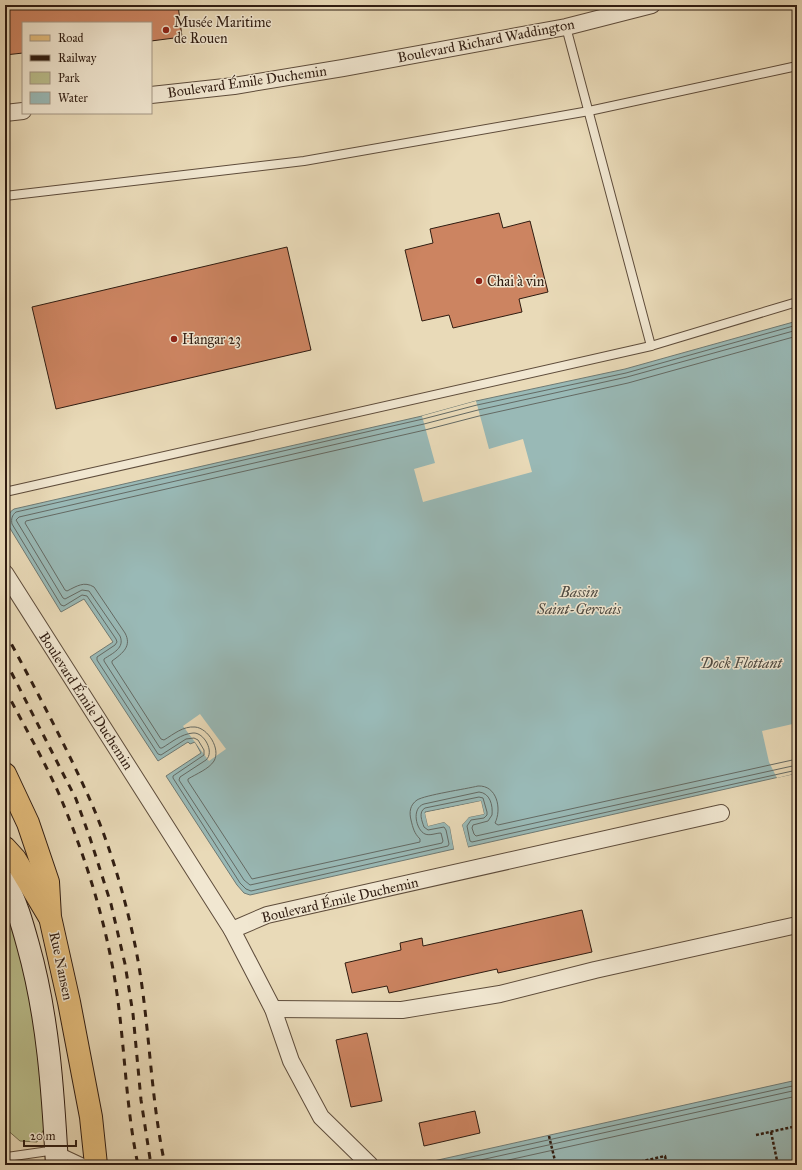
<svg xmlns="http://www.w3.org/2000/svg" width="802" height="1170" font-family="'IM FELL Great Primer',serif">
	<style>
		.green { fill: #babe8c; stroke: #746d4e }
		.water { fill: #99b9b6; stroke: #6f7a74 }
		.pier { fill: #e9dab8 }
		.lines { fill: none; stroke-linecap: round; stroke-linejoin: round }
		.shore { stroke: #646a64; stroke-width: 1 }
		.building { fill: #cc8461; stroke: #2f1c11 }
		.service-casing { stroke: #5e4c3b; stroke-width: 10 }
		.minor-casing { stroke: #5e4c3b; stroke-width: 18 }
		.secondary-casing { stroke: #2f1c11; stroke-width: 24 }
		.primary-casing { stroke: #2f1c11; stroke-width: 24 }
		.path { stroke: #2f1c11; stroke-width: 2.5; stroke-dasharray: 3 2; stroke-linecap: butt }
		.service { stroke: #f1e7d1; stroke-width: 8 }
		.minor { stroke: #f1e7d1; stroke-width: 16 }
		.secondary { stroke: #f1e7d1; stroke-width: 22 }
		.primary { stroke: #e4bd7c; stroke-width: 22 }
		.rail { stroke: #2f1c11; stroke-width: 3; stroke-dasharray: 7 7; stroke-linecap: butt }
		.poi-dot { fill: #8f2418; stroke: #f1e7d1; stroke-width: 1.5 }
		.labels { text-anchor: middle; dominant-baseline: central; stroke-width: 3; stroke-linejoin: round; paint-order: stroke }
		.poi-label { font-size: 14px; fill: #2f1c11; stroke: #f1e7d1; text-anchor: start }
		.street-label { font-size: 14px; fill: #2f1c11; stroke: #f1e7d1 }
		.water-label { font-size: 15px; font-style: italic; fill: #4f4b43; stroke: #f1e7d1 }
	</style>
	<rect width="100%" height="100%" fill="#e9dab8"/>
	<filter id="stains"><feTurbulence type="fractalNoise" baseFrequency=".005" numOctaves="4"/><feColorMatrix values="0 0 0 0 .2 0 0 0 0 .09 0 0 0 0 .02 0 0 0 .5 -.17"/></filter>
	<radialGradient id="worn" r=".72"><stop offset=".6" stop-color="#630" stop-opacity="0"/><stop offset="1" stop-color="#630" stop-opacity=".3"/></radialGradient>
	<!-- green -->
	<polygon class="green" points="5,908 15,918 34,997 46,1125 37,1142 20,1141 5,1128"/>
	<!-- water -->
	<g class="water">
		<path d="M797,321V773L468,847L462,825L469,817L484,814L481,801L425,812L428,826L444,822L450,827L454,849L250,895L244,893L237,885L166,776L201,753L195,742L190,744L188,742L158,761L90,657L113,642L84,599L61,612L8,525C6,518 8,513 14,509L422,416L476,401L625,369Z"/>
		<polygon points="797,1080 797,1165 420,1164"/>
	</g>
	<!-- pier -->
	<g class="pier">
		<polygon points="476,401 489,449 523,439 532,472 423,502 414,469 435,463 422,416"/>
		<polygon points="200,714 226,749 209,761 183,726"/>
		<polygon points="797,723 797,773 777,778 769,762 762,731"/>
		<polygon points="481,801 484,814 469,817 462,825 468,847 466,847 461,825 468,815 481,812 479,803 427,814 429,823 444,820 451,826 456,849 454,849 450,827 444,822 428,826 425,813"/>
	</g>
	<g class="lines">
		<!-- shore -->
		<g class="shore">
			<path d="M797,325L626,373L477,405L423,419L16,512C12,515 11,519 12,524L61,605L64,606L82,595L87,596L116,639L117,642L115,645L97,657V660L158,754L161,755L186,739L194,738L198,740L204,750V755L173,776V778L240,883L246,889L251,891L448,846L449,844L446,830L444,827L428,830L424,827C422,821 418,812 425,808L479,797L483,798L487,812V815L484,818L471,820L467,826L470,841L472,842L797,770"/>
			<path d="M797,330L627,377L478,410L424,424L19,517L16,520L63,598L65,599L82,590L89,591L120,636C125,648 113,653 104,659V661L160,748H162C172,742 181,734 193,733C204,732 215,752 206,760L180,777L179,780L244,880L250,885L442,843L443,841L441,833C436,833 430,836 425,834C416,830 411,808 424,804L479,792C490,793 493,805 492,815L488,821L473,825L472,828L474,834L476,836L797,765"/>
			<path d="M797,336L628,383L479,416L425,430L26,521L25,523L65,590L67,591C77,586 84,581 94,587L125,633C132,646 123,653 112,661V663L161,739L164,740C174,734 183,726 195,727C208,728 221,749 214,761C209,769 196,774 188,779V781L252,879L420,842V839C414,833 413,828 411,820C409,812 410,805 417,800C425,795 466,789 478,786C497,785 502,809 495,823L498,825L797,759"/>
			<polyline points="435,1165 797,1085"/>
			<polyline points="458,1165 797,1090"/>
			<polyline points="486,1165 797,1096"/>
		</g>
	</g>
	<!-- building -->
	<g class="building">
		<polygon points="5,5 178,5 182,37 151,41 151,23 23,23 23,53 5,55"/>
		<polygon points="499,213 503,228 530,221 548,292 519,299 522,312 453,328 449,315 422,321 405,250 433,243 430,229"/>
		<polygon points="287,247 311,350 56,409 32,307"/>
		<polygon points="582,910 592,952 498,973 497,969 389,993 387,986 352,993 345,963 401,950 400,943 422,938 423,946"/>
		<polygon points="367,1033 382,1101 351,1107 336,1040"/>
		<polygon points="475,1111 480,1133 424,1146 419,1123"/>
	</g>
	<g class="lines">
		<defs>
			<g id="service">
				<polyline points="566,27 651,346"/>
				<polyline points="5,196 304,161 589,111 797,66"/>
				<polyline points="5,492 651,346 797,302"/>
				<polyline points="5,1153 7,1157 56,1150 88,1165"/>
			</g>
			<g id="minor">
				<polyline points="151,95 234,86 343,68 566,27 652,5"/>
				<polyline points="5,113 23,111"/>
				<polyline points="5,573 232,930 273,1009 291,1061 321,1117 370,1165"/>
				<polyline points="232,930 267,915 721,813"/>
				<polyline points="273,1009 402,1010 500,994 595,970 797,925"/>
			</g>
			<path id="secondary" d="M5,882C16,902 22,923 28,945C48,1016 53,1091 57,1165"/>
			<g id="primary">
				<polyline points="5,774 28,823 48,882 50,917 69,1002 91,1117 96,1165"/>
				<polyline points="5,848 15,859 49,916"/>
			</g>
		</defs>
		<!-- service casing -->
		<use href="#service" class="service-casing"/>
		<!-- minor casing -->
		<use href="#minor" class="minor-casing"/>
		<!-- secondary casing -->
		<use href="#secondary" class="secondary-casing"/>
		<!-- primary casing -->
		<use href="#primary" class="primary-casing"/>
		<!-- path -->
		<g class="path">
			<polyline points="771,1132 778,1165"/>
			<polyline points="756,1135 797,1126"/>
			<polyline points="549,1136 556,1165"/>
			<polyline points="626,1165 665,1156 667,1165"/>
		</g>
		<!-- service -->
		<use href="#service" class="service"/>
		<!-- minor -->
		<use href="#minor" class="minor"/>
		<!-- secondary -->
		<use href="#secondary" class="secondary"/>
		<!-- primary -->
		<use href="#primary" class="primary"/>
		<!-- rail -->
		<g class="rail">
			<path d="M5,632C35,688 65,744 91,802C110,846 124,894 134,940C150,1015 149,1091 165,1165"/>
			<polyline points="5,660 76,799 90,838 111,904 125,964 133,1014 141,1100 151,1165"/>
			<path d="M5,689C23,724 43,758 59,794C82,848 101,906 112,964C125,1030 124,1099 138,1165"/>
		</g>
	</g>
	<!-- markers -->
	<g class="poi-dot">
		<circle cx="166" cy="30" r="4"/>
		<circle cx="479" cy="281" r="4"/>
		<circle cx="174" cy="339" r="4"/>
	</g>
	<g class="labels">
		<!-- poi labels -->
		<g class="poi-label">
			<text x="174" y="22">Musée Maritime<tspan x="174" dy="16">de Rouen</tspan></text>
			<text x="487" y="281">Chai à vin</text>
			<text x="182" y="339">Hangar 23</text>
		</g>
		<!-- street labels -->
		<g class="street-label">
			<text transform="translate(486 41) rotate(-11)">Boulevard Richard Waddington</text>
			<text transform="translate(247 82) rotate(-8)">Boulevard Émile Duchemin</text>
			<text transform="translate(86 701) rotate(57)">Boulevard Émile Duchemin</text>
			<text transform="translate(340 900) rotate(-13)">Boulevard Émile Duchemin</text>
			<text transform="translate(61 966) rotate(78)">Rue Nansen</text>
		</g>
		<!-- water labels -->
		<g class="water-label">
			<text x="579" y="592">Bassin<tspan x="579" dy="17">Saint-Gervais</tspan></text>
			<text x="741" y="663">Dock Flottant</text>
		</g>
	</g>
	<!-- margin -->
	<rect width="802" height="1170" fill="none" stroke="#e9dab8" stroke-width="20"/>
	<rect x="6" y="6" width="790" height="1158" fill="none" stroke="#2f1c11" stroke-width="2"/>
	<rect x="10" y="10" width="782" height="1150" fill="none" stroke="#2f1c11"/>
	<!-- legend -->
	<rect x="22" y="22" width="130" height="92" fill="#f1e7d1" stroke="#a39684"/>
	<rect x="30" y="35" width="20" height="6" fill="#e4bd7c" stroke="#a39684"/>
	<text x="58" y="42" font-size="12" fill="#2f1c11">Road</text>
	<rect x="30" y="55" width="20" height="6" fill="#2f1c11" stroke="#a39684"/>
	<text x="58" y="62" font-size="12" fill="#2f1c11">Railway</text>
	<rect x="30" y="72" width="20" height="12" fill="#babe8c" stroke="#a39684"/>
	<text x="58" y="82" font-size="12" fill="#2f1c11">Park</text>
	<rect x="30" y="92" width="20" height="12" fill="#99b9b6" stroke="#a39684"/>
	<text x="58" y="102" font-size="12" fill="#2f1c11">Water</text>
	<!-- scale -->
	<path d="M24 1140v6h52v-6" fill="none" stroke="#2f1c11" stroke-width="2"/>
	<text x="30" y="1140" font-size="12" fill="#2f1c11" stroke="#f1e7d1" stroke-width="3" paint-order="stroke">20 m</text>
	<rect width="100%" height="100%" filter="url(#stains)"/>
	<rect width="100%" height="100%" fill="url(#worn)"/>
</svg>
